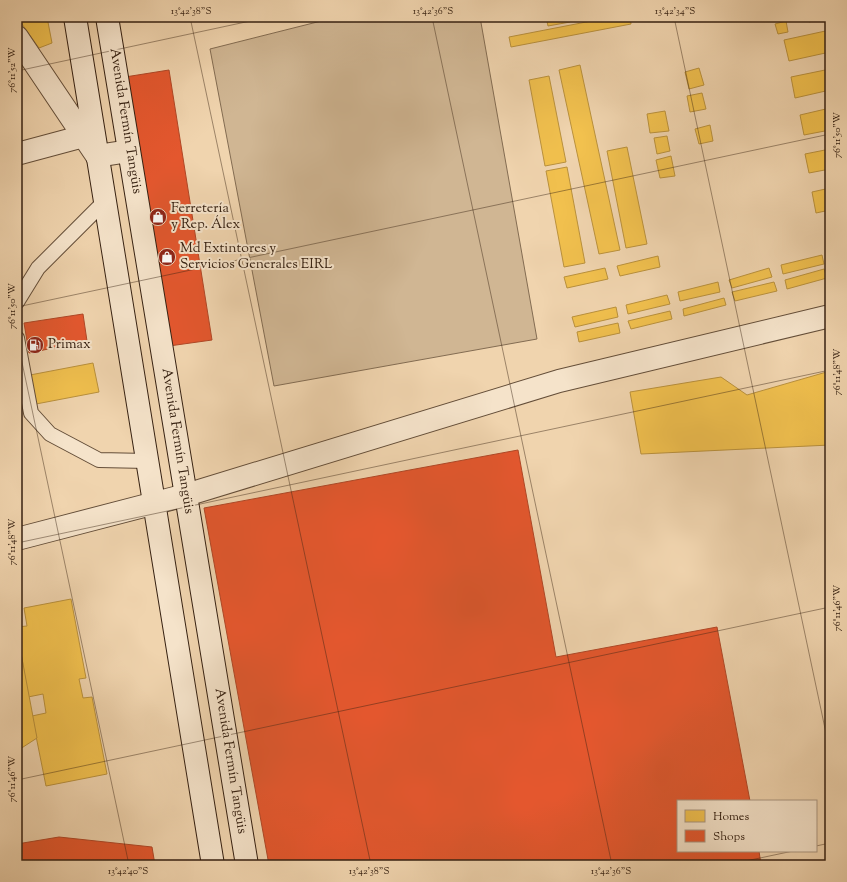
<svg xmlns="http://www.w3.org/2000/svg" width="847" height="882" font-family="'Sorts Mill Goudy',serif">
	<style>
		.green { fill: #d0b693; stroke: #836c52 }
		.homes { fill: #f2c14e; stroke: #ba913c }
		.shops { fill: #e4572e; stroke: #b04726 }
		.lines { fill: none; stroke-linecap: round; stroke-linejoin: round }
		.service-casing { stroke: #644e39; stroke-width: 16 }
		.minor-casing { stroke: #644e39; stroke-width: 24 }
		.tertiary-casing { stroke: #644e39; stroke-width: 24 }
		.secondary-casing { stroke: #362112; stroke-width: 24 }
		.service { stroke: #f5e3ca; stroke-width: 14 }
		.minor { stroke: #f5e3ca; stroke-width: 22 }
		.tertiary { stroke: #f5e3ca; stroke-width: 22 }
		.secondary { stroke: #f5e3ca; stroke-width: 22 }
		.ticks { fill: none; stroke: #362112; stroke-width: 1; stroke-opacity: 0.45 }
		.labels { text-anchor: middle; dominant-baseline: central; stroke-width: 4; stroke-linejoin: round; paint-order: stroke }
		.street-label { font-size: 14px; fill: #362112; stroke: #f5e3ca }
		.poi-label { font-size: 14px; fill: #362112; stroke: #f5e3ca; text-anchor: start }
		.neatline { fill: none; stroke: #362112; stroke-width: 1.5 }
		.ticks-label { font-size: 10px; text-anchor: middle; fill: #362112 }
	</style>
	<rect width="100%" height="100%" fill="#f0d4ae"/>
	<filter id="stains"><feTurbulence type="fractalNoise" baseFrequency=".005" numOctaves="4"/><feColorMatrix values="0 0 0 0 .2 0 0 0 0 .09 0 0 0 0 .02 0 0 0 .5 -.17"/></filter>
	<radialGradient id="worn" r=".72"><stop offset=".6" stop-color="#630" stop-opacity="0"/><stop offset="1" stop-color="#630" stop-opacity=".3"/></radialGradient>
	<!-- green -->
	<polygon class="green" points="337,17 480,17 537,339 274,386 210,49"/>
	<!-- homes -->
	<g class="homes">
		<polygon points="17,17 47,17 52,43 39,48"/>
		<polygon points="546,17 569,17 570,22 548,26"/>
		<polygon points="612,17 630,17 631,24 511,47 509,37"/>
		<polygon points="808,17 830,17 809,22"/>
		<polygon points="786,21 788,32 778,34 775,24"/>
		<polygon points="830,30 830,52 789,61 784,40"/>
		<polygon points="580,65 620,250 599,254 559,70"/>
		<polygon points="699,68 704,85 689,89 685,72"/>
		<polygon points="830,69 830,90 795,98 791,77"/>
		<polygon points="549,76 566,162 545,166 529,80"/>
		<polygon points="702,93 706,109 690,112 687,96"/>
		<polygon points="830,108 830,130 804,135 800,115"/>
		<polygon points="665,111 669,131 650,133 647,114"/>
		<polygon points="710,125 713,141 699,144 695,129"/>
		<polygon points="667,136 670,151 657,154 654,138"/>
		<polygon points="627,147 647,244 626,248 607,151"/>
		<polygon points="830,149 830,169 809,173 805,154"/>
		<polygon points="671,156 675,176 660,178 656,160"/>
		<polygon points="567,167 585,263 564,267 546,171"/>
		<polygon points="830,188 830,210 816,213 812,192"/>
		<polygon points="822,255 824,264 783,274 781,265"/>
		<polygon points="658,256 660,267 620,276 617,266"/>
		<polygon points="605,268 608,279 567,288 564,277"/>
		<polygon points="769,268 772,277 732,288 729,280"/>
		<polygon points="824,269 827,278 787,289 785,280"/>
		<polygon points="718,282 720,292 680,301 678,292"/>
		<polygon points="774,282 777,291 735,301 732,292"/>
		<polygon points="667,295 670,304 628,314 626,305"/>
		<polygon points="724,298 726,305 684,316 683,309"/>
		<polygon points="616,307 618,317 575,327 572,317"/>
		<polygon points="670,311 672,319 631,329 628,321"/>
		<polygon points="618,323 620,333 579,342 577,332"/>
		<polygon points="93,363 99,392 36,404 30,375"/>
		<polygon points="830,371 830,445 641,454 630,392 721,377 747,395"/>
		<polygon points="71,599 86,678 79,679 83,698 92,697 107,774 46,786 32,716 46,713 43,694 28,697 17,627 27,626 24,608"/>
		<polygon points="17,632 37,738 17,751"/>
	</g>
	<!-- shops -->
	<g class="shops">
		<polygon points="169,70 212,340 169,346 125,77"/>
		<polygon points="83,314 87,341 29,353 24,323"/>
		<polygon points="518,450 556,657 717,627 750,801 678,801 678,851 759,851 761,865 269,865 204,508"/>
		<polygon points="59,837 152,847 155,865 17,865 17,844"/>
	</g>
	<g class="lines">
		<defs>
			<g id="service">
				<polyline points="17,302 38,268 105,201"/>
				<polyline points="17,338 31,413 50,434 99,460 147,461"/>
			</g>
			<g id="minor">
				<polyline points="17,154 84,136"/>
				<polyline points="97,156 129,151"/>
				<polyline points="17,539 186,495"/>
			</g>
			<g id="tertiary">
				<polyline points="17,37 97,156"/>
				<polyline points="186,495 559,381 830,316"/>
			</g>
			<g id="secondary">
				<polyline points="75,17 213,865"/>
				<polyline points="107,17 247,865"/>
			</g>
		</defs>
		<!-- service casing -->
		<use href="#service" class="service-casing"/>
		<!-- minor casing -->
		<use href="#minor" class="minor-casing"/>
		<!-- tertiary casing -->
		<use href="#tertiary" class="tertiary-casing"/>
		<!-- secondary casing -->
		<use href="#secondary" class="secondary-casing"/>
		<!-- service -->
		<use href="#service" class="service"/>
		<!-- minor -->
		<use href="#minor" class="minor"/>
		<!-- tertiary -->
		<use href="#tertiary" class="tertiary"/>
		<!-- secondary -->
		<use href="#secondary" class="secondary"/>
	</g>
	<!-- ticks -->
	<path class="ticks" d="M190,17L371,865M432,17L612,865M674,17L830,752M17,71L269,17M17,307L830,134M17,339L129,865M17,543L830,370M17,780L830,607M816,846L830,843M727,865L793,851"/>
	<!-- icons -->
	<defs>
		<symbol id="shop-disc" viewBox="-11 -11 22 22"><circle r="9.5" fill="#8f2418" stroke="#f5e3ca"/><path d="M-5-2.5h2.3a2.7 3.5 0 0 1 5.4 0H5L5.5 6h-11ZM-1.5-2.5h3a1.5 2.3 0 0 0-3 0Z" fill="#fff"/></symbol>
		<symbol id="fuel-disc" viewBox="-11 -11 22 22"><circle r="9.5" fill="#8f2418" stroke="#f5e3ca"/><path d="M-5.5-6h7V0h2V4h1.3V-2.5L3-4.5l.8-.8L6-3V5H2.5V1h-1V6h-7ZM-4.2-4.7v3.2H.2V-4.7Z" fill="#fff"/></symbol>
	</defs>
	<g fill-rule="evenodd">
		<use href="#shop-disc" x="148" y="207" width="20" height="20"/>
		<use href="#shop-disc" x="157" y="247" width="20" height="20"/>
		<use href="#fuel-disc" x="25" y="335" width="20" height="20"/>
	</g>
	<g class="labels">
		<!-- street labels -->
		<g class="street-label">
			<text transform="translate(125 121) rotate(81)">Avenida Fermín Tangüis</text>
			<text transform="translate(177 441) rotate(81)">Avenida Fermín Tangüis</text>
			<text transform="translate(230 761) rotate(81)">Avenida Fermín Tangüis</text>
		</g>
		<!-- poi labels -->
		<g class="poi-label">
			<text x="171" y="209">Ferretería<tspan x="171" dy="16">y Rep. Álex</tspan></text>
			<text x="180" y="249">Md Extintores y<tspan x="180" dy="16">Servicios Generales EIRL</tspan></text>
			<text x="48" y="345">Primax</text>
		</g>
	</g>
	<!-- margin -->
	<rect width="847" height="882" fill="none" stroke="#f0d4ae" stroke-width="44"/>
	<!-- legend -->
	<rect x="677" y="800" width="140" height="52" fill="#f5e3ca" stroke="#a99580"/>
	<rect x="685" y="810" width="20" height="12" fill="#f2c14e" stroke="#a99580"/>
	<text x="713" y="820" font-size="12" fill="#362112">Homes</text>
	<rect x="685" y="830" width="20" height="12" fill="#e4572e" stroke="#a99580"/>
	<text x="713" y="840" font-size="12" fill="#362112">Shops</text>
	<rect x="22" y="22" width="803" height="838" class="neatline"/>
	<g class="ticks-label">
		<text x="191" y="14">13°42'38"S</text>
		<text x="433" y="14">13°42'36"S</text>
		<text x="675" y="14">13°42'34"S</text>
		<text transform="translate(11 70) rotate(-90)" y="4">76°11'52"W</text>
		<text transform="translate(836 135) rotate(-90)" y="4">76°11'50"W</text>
		<text transform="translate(11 306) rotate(-90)" y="4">76°11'50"W</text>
		<text transform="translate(836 372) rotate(-90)" y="4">76°11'48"W</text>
		<text transform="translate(11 542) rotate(-90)" y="4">76°11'48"W</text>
		<text transform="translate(836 608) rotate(-90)" y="4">76°11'46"W</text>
		<text transform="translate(11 779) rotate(-90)" y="4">76°11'46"W</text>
		<text x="128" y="874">13°42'40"S</text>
		<text x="369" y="874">13°42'38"S</text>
		<text x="611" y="874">13°42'36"S</text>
	</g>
	<rect width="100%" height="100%" filter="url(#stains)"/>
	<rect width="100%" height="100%" fill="url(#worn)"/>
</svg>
